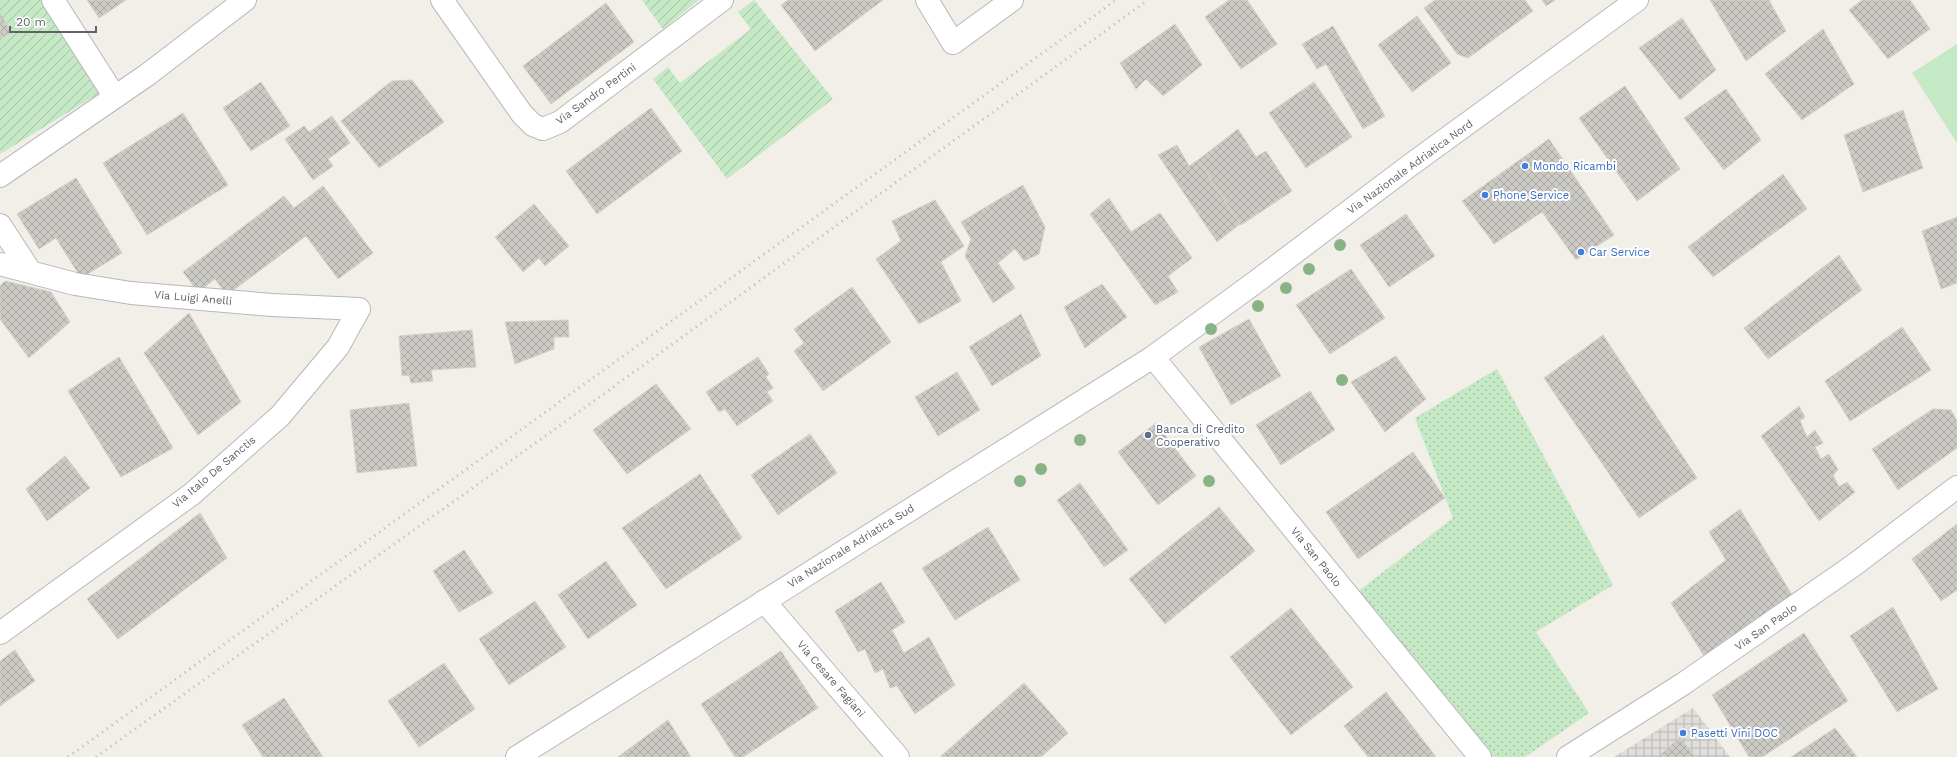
<svg xmlns="http://www.w3.org/2000/svg" width="1957" height="757" font-family="'Work Sans',sans-serif">
	<style>
		.industrial { fill: url(#industrial-grid) }
		.grass { fill: url(#grass-dots) }
		.garden { fill: url(#garden-furrows) }
		.pitch { fill: #c5e8c5 }
		.building { fill: url(#building-cross-hatch); stroke: #d6d1c6 }
		.lines { fill: none; stroke-linecap: round; stroke-linejoin: round }
		.minor-casing { stroke: #b5b8bc; stroke-width: 24 }
		.secondary-casing { stroke: #b6babf; stroke-width: 24 }
		.minor { stroke: #fff; stroke-width: 22 }
		.secondary { stroke: #fff; stroke-width: 22 }
		.rail { stroke: #b6b7b8; stroke-width: 3; stroke-dasharray: 1 5; stroke-linecap: butt }
		.tree { fill: #89b387 }
		.shop-dot { fill: #3f7fe0; stroke: #fff; stroke-width: 1.5 }
		.service-dot { fill: #5c6f8a; stroke: #fff; stroke-width: 1.5 }
		.labels { text-anchor: middle; dominant-baseline: central; stroke-width: 4; stroke-linejoin: round; paint-order: stroke }
		.street-label { font-size: 11px; fill: #5f6368; stroke: #fff }
		.shop-label { font-size: 11px; fill: #366cbe; stroke: #fff; text-anchor: start }
		.service-label { font-size: 11px; fill: #4e5e75; stroke: #fff; text-anchor: start }
	</style>
	<defs>
		<pattern id="industrial-grid" width="8" height="8" patternUnits="userSpaceOnUse"><rect width="8" height="8" fill="#e0deda"/><path d="M0 4h8M4 0v8" fill="none" stroke="#b9b8b5"/></pattern>
		<pattern id="grass-dots" width="8" height="8" patternUnits="userSpaceOnUse"><rect width="8" height="8" fill="#c5e8c5"/><path d="M2 2h.1M6 6h.1" fill="none" stroke="#a3c0a4" stroke-width="1.8" stroke-linecap="round"/></pattern>
		<pattern id="garden-furrows" width="10" height="10" patternUnits="userSpaceOnUse"><rect width="10" height="10" fill="#c5e8c5"/><path d="M-1 1l2-2M0 10L10 0M9 11l2-2" fill="none" stroke="#a3c0a4"/></pattern>
		<pattern id="building-cross-hatch" width="8" height="8" patternUnits="userSpaceOnUse"><rect width="8" height="8" fill="#cccac5"/><path d="M0 0l8 8M0 8l8-8" fill="none" stroke="#a9a8a4"/></pattern>
	</defs>
	<rect width="100%" height="100%" fill="#f1efe8"/>
	<!-- industrial -->
	<polygon class="industrial" points="1693,708 1730,757 1614,757"/>
	<!-- grass -->
	<polygon class="grass" points="1497,369 1613,585 1536,632 1589,713 1525,757 1483,757 1356,593 1453,518 1415,418"/>
	<!-- garden -->
	<g class="garden">
		<polygon points="0,0 44,0 103,91 0,154"/>
		<polygon points="642,0 699,0 663,29"/>
		<polygon points="754,0 833,99 727,179 653,79 668,67 680,83 751,29 738,12"/>
	</g>
	<!-- pitch -->
	<polygon class="pitch" points="1957,44 1957,143 1912,73"/>
	<!-- building -->
	<g class="building">
		<polygon points="87,0 126,0 99,18"/>
		<polygon points="788,0 883,0 815,51 781,5"/>
		<polygon points="1229,0 1247,0 1277,44 1241,69 1205,17"/>
		<polygon points="1435,0 1525,0 1533,11 1468,58 1457,54 1424,8"/>
		<polygon points="1542,0 1555,0 1546,6"/>
		<polygon points="1710,0 1769,0 1786,31 1746,61"/>
		<polygon points="1862,0 1910,0 1930,29 1888,59 1849,10"/>
		<polygon points="606,3 634,42 551,104 523,66"/>
		<polygon points="0,13 11,32 0,39"/>
		<polygon points="1417,16 1451,63 1412,92 1378,45"/>
		<polygon points="1682,18 1716,70 1680,100 1639,48"/>
		<polygon points="1175,24 1202,65 1163,96 1146,79 1136,89 1120,63"/>
		<polygon points="1333,26 1385,116 1363,129 1326,64 1317,69 1302,44"/>
		<polygon points="1823,29 1854,84 1802,120 1765,74"/>
		<polygon points="412,80 444,122 379,168 341,121 392,81"/>
		<polygon points="261,82 290,126 251,151 223,108"/>
		<polygon points="1314,82 1352,137 1306,168 1269,113"/>
		<polygon points="1625,86 1680,169 1637,201 1579,118"/>
		<polygon points="1726,89 1761,140 1724,170 1684,118"/>
		<polygon points="651,108 682,151 597,214 566,171"/>
		<polygon points="1903,110 1923,168 1863,192 1844,135"/>
		<polygon points="183,113 228,185 147,235 103,163"/>
		<polygon points="332,116 350,143 328,159 333,166 313,180 285,139 304,126 309,132"/>
		<polygon points="1238,129 1256,157 1266,151 1292,191 1241,225 1198,160"/>
		<polygon points="1549,139 1614,235 1576,260 1542,212 1494,244 1462,201"/>
		<polygon points="1177,145 1189,166 1198,160 1240,224 1217,242 1158,155"/>
		<polygon points="1783,174 1807,209 1713,277 1688,247"/>
		<polygon points="76,178 122,253 81,278 56,238 39,249 17,214"/>
		<polygon points="1023,185 1045,227 1039,254 1024,261 1015,249 998,263 1015,288 993,303 965,256 971,239 961,222"/>
		<polygon points="323,186 373,253 338,279 306,236 227,295 215,279 198,292 183,272 284,196 294,208"/>
		<polygon points="1109,198 1131,232 1160,213 1192,258 1168,276 1178,292 1155,305 1090,214"/>
		<polygon points="935,200 964,246 941,262 961,301 919,324 876,259 901,241 892,221"/>
		<polygon points="534,204 569,246 545,266 539,258 523,272 495,237"/>
		<polygon points="1406,214 1435,256 1389,287 1360,245"/>
		<polygon points="1957,217 1957,283 1941,289 1922,231"/>
		<polygon points="1839,255 1862,290 1768,359 1744,328"/>
		<polygon points="1351,269 1385,318 1330,354 1296,305"/>
		<polygon points="5,281 51,292 70,322 29,358 0,319 0,286"/>
		<polygon points="1102,284 1127,317 1085,348 1064,307"/>
		<polygon points="852,287 891,342 823,391 794,351 804,343 794,329"/>
		<polygon points="189,313 241,402 198,435 144,353"/>
		<polygon points="1021,314 1041,356 992,386 969,347"/>
		<polygon points="1249,319 1281,376 1231,405 1199,347"/>
		<polygon points="568,320 569,337 554,337 554,349 515,364 505,322"/>
		<polygon points="1902,327 1931,370 1850,421 1825,381"/>
		<polygon points="472,330 476,367 431,370 433,381 411,383 409,375 402,376 399,336"/>
		<polygon points="1603,335 1697,478 1639,518 1544,378"/>
		<polygon points="1396,356 1426,399 1385,432 1351,382"/>
		<polygon points="119,357 173,448 121,477 68,391"/>
		<polygon points="758,357 769,374 766,377 773,388 767,392 773,401 737,426 725,409 719,412 706,392"/>
		<polygon points="957,372 980,410 938,436 915,397"/>
		<polygon points="656,384 691,429 627,474 593,430"/>
		<polygon points="1310,391 1335,430 1281,465 1256,425"/>
		<polygon points="409,403 417,466 357,473 350,410"/>
		<polygon points="1799,406 1805,417 1800,421 1807,437 1815,430 1823,443 1815,447 1821,459 1829,454 1838,470 1833,475 1839,487 1847,482 1855,492 1819,521 1761,436"/>
		<polygon points="1933,409 1951,410 1957,421 1957,448 1898,490 1872,449"/>
		<polygon points="1156,423 1196,476 1158,505 1118,452"/>
		<polygon points="810,434 837,473 778,515 751,475"/>
		<polygon points="1413,452 1445,498 1358,559 1326,512"/>
		<polygon points="65,456 90,488 47,521 26,489"/>
		<polygon points="700,474 742,538 666,589 622,528"/>
		<polygon points="1080,483 1128,550 1104,567 1057,500"/>
		<polygon points="1219,507 1255,551 1165,624 1129,579"/>
		<polygon points="1740,509 1792,595 1704,656 1671,603 1726,560 1709,532"/>
		<polygon points="200,513 227,558 118,639 87,599"/>
		<polygon points="1957,524 1957,590 1941,601 1912,559"/>
		<polygon points="988,527 1020,580 955,620 922,568"/>
		<polygon points="464,550 493,593 459,612 433,571"/>
		<polygon points="606,561 637,605 588,639 558,595"/>
		<polygon points="881,582 905,622 892,630 904,653 929,637 955,685 915,714 897,686 890,688 883,669 875,673 865,649 858,652 835,611"/>
		<polygon points="535,601 566,647 509,685 479,639"/>
		<polygon points="1893,607 1938,689 1897,712 1850,636"/>
		<polygon points="1291,608 1353,687 1291,735 1230,657"/>
		<polygon points="1804,633 1848,701 1762,757 1749,757 1712,695"/>
		<polygon points="15,650 35,681 0,706 0,661"/>
		<polygon points="781,651 818,708 743,757 735,757 701,704"/>
		<polygon points="444,663 475,709 419,747 388,701"/>
		<polygon points="1024,683 1068,733 1041,757 942,757 941,756"/>
		<polygon points="1386,692 1436,757 1368,757 1344,726"/>
		<polygon points="284,698 323,757 263,757 242,725"/>
		<polygon points="668,720 691,757 618,757"/>
		<polygon points="1835,728 1857,757 1791,757"/>
		<polygon points="1680,737 1695,757 1658,757"/>
	</g>
	<g class="lines">
		<defs>
			<g id="minor">
				<polyline points="53,0 115,97"/>
				<polyline points="442,0 522,114 533,125 543,129 560,122 722,0"/>
				<polyline points="927,0 953,43 1012,0"/>
				<polyline points="0,176 147,75 245,0"/>
				<polyline points="0,225 30,271"/>
				<polyline points="0,264 75,284 131,293 272,305 359,309 338,347 280,416 192,494 0,633"/>
				<polyline points="1153,357 1480,757"/>
				<polyline points="764,601 898,757"/>
				<polyline points="1568,757 1683,684 1854,565 1957,487"/>
			</g>
			<polyline id="secondary" points="517,757 1153,357 1257,281 1409,166 1637,0"/>
		</defs>
		<!-- minor casing -->
		<use href="#minor" class="minor-casing"/>
		<!-- secondary casing -->
		<use href="#secondary" class="secondary-casing"/>
		<!-- minor -->
		<use href="#minor" class="minor"/>
		<!-- secondary -->
		<use href="#secondary" class="secondary"/>
		<!-- rail -->
		<g class="rail">
			<polyline points="68,757 1116,0"/>
			<polyline points="96,757 544,437 1148,0"/>
		</g>
	</g>
	<!-- trees -->
	<g class="tree">
		<circle cx="1340" cy="245" r="6"/>
		<circle cx="1309" cy="269" r="6"/>
		<circle cx="1286" cy="288" r="6"/>
		<circle cx="1258" cy="306" r="6"/>
		<circle cx="1211" cy="329" r="6"/>
		<circle cx="1342" cy="380" r="6"/>
		<circle cx="1080" cy="440" r="6"/>
		<circle cx="1041" cy="469" r="6"/>
		<circle cx="1020" cy="481" r="6"/>
		<circle cx="1209" cy="481" r="6"/>
	</g>
	<!-- markers -->
	<g class="shop-dot">
		<circle cx="1525" cy="166" r="4"/>
		<circle cx="1485" cy="195" r="4"/>
		<circle cx="1581" cy="252" r="4"/>
		<circle cx="1683" cy="733" r="4"/>
	</g>
	<circle class="service-dot" cx="1148" cy="435" r="4"/>
	<g class="labels">
		<!-- street labels -->
		<g class="street-label">
			<text transform="translate(596 94) rotate(-36)">Via Sandro Pertini</text>
			<text transform="translate(1410 167) rotate(-36)">Via Nazionale Adriatica Nord</text>
			<text transform="translate(193 298) rotate(5)">Via Luigi Anelli</text>
			<text transform="translate(214 472) rotate(-40)">Via Italo De Sanctis</text>
			<text transform="translate(851 546) rotate(-32)">Via Nazionale Adriatica Sud</text>
			<text transform="translate(1316 557) rotate(51)">Via San Paolo</text>
			<text transform="translate(1766 627) rotate(-35)">Via San Paolo</text>
			<text transform="translate(831 679) rotate(49)">Via Cesare Fagiani</text>
		</g>
		<!-- shop labels -->
		<g class="shop-label">
			<text x="1533" y="166">Mondo Ricambi</text>
			<text x="1493" y="195">Phone Service</text>
			<text x="1589" y="252">Car Service</text>
			<text x="1691" y="733">Pasetti Vini DOC</text>
		</g>
		<!-- service labels -->
		<g class="service-label">
			<text x="1156" y="429">Banca di Credito<tspan x="1156" dy="13">Cooperativo</tspan></text>
		</g>
	</g>
	<!-- scale -->
	<path d="M10 26v6h86v-6" fill="none" stroke="#5f6368" stroke-width="2"/>
	<text x="16" y="26" font-size="12" fill="#5f6368" stroke="#ffffff" stroke-width="3" paint-order="stroke">20 m</text>
</svg>
